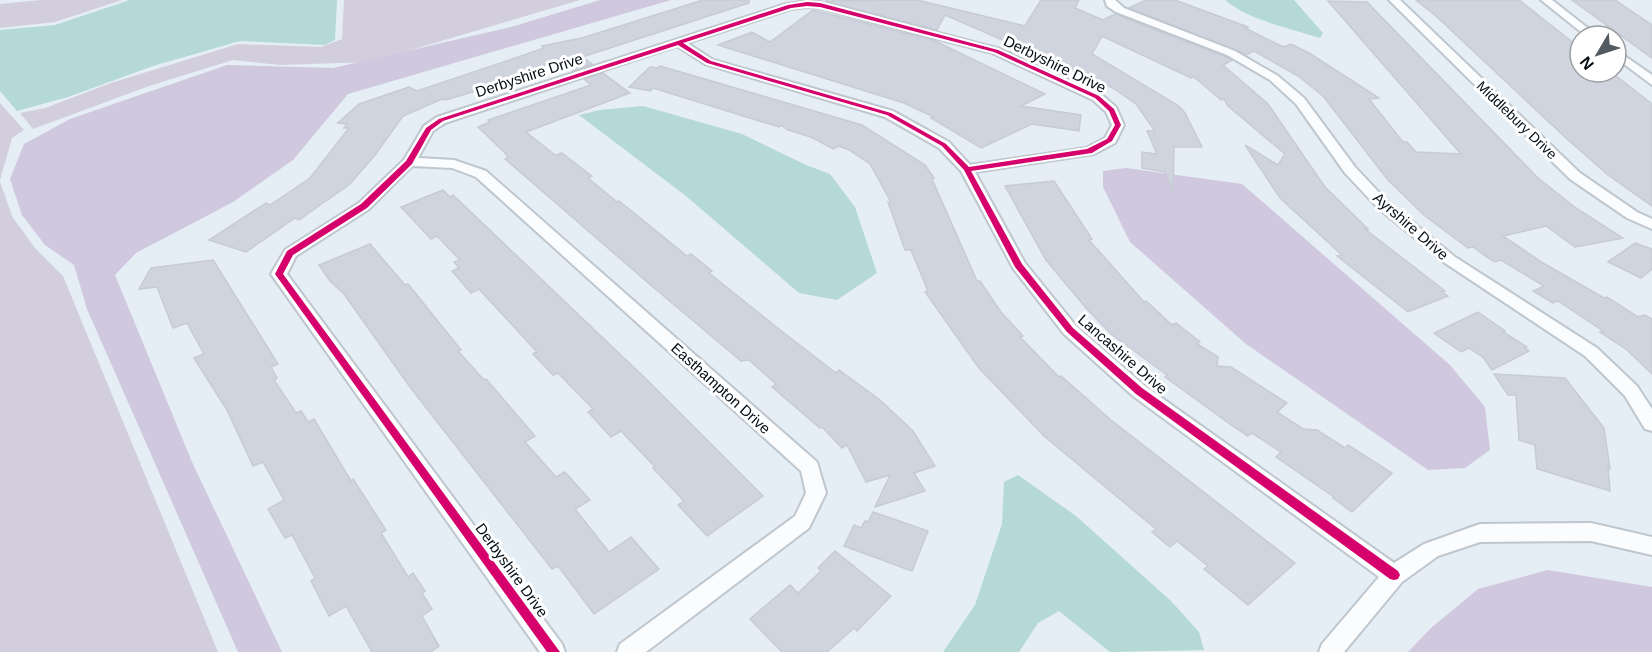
<svg xmlns="http://www.w3.org/2000/svg" width="1652" height="652" font-family="Arial,sans-serif">
	<style>
		.green { fill: #d2cede }
		.forest { fill: #d0c8de }
		.water { fill: #b4d9d6 }
		.building { fill: #d0d4df; stroke: #c7cbd4; stroke-width: 1.5 }
		.lines { fill: none; stroke-linecap: round; stroke-linejoin: round }
		.street-casing { stroke: #bec6ce; stroke-width: 4 }
		.street { fill: #fbfcfe; fill-rule: evenodd }
		.cycleway-casing { stroke: #fff; stroke-width: 4 }
		.cycleway { fill: #d6006c; fill-rule: evenodd }
		.labels { text-anchor: middle; dominant-baseline: central; stroke-width: 6; stroke-linejoin: round; paint-order: stroke }
		.far-street-label { font-size: 14px; fill: #050c13; stroke: #fff }
		.street-label { font-size: 15px; fill: #050c13; stroke: #fff }
	</style>
	<rect width="100%" height="100%" fill="#e5edf5"/>
	<!-- green -->
	<g class="green">
		<polygon points="41,0 122,0 55,22 0,28 0,4"/>
		<polygon points="344,0 580,0 370,62 280,65 233,60 149,86 33,129 20,113 45,108 111,83 238,44 321,47 342,39"/>
		<polygon points="0,103 24,130 12,138 0,180"/>
		<polygon points="0,182 13,218 35,248 63,276 218,652 0,652"/>
	</g>
	<!-- forest -->
	<g class="forest">
		<polygon points="600,0 671,0 348,94 293,160 233,202 136,253 115,275 192,462 282,652 238,652 87,309 74,265 45,245 22,215 10,179 24,144 70,119 227,65 333,68 511,27"/>
		<polygon points="1126,168 1242,184 1450,365 1485,407 1490,450 1465,468 1428,470 1246,344 1130,242 1103,187 1103,171"/>
		<polygon points="1548,570 1652,587 1652,652 1408,652 1431,628 1478,589"/>
	</g>
	<!-- water -->
	<g class="water">
		<polygon points="130,0 337,0 335,40 325,45 240,41 153,66 68,97 17,111 0,91 0,30 55,25"/>
		<path d="M1225,0H1294L1323,33L1320,38C1290,28 1250,21 1225,0Z"/>
		<polygon points="643,106 742,134 806,165 830,174 855,207 877,273 837,300 799,293 686,196 579,115 600,110"/>
		<polygon points="1018,475 1076,516 1171,601 1199,632 1204,650 1110,652 1059,611 1038,623 1019,652 943,652 975,605 1002,524 1004,482"/>
	</g>
	<!-- building -->
	<g class="building">
		<polygon points="703,0 749,0 749,3 582,57 592,64 573,71 560,60 518,74 521,76 492,86 446,100 442,99 403,116 375,155 350,184 299,220 295,218 246,252 209,240 266,203 270,205 310,178 349,128 344,128 347,124 338,123 359,104 409,87 417,91 527,54 544,48 542,46 582,38"/>
		<polygon points="917,0 1025,26 1041,0 1079,0 1075,8 1103,20 1115,14 1226,57 1232,60 1223,65 1268,104 1325,187 1368,229 1365,229 1445,291 1442,292 1448,296 1408,312 1337,256 1342,255 1280,198 1245,145 1278,165 1285,154 1228,106 1224,99 1221,100 1194,77 1191,78 1102,36 1092,54 1179,106 1185,113 1202,147 1174,147 1173,191 1165,172 1142,168 1142,152 1157,154 1147,131 1155,131 1136,104 1113,88 945,15 937,30 825,1"/>
		<polygon points="1146,0 1175,0 1248,27 1245,28 1275,43 1284,47 1291,44 1309,53 1379,98 1369,99 1403,142 1407,142 1416,152 1461,154 1328,1 1367,2 1538,178 1576,208 1623,238 1575,247 1546,226 1503,236 1543,263 1604,298 1607,297 1638,317 1645,315 1652,319 1652,374 1627,350 1600,332 1603,331 1558,301 1553,303 1533,291 1544,286 1501,260 1494,262 1473,247 1468,248 1425,216 1388,180 1323,96 1298,76 1254,51 1246,55 1129,8"/>
		<polygon points="1416,0 1519,0 1580,48 1580,72 1611,72 1652,104 1652,206 1608,175 1566,138 1437,17"/>
		<polygon points="1572,0 1615,0 1652,25 1652,58"/>
		<polygon points="813,10 933,40 1045,94 1021,106 1081,115 1079,131 1032,124 981,148 931,118 934,117 904,103 718,45 752,32 770,42"/>
		<polygon points="660,66 862,125 925,165 934,178 932,179 977,281 980,281 1001,312 1023,336 1020,337 1059,377 1061,376 1111,420 1295,563 1248,605 1204,569 1208,566 1177,541 1170,547 1152,532 1156,529 1044,436 979,368 925,292 928,291 911,250 905,250 888,202 891,202 870,164 849,150 839,146 833,149 811,137 788,130 781,125 779,127 653,88 650,91 629,87 650,67 658,68"/>
		<polygon points="603,73 630,93 526,132 555,155 562,153 592,176 588,178 617,202 619,201 687,256 691,254 712,271 709,273 775,326 836,373 839,370 880,400 913,431 935,466 914,473 925,491 875,507 890,475 866,482 847,445 842,448 822,427 820,428 772,387 776,384 749,360 741,361 653,287 505,159 508,157 505,153 478,127 490,122 488,120 591,85 584,79"/>
		<polygon points="1054,181 1092,239 1089,240 1144,302 1146,301 1172,325 1176,323 1200,342 1197,344 1218,357 1217,366 1231,367 1287,403 1277,412 1303,429 1317,430 1345,448 1348,445 1392,473 1352,512 1333,498 1334,497 1276,457 1281,452 1252,433 1248,436 1234,427 1165,377 1167,375 1111,334 1086,308 1046,260 1005,186"/>
		<polygon points="443,190 450,197 453,195 646,379 763,496 707,536 678,505 684,501 653,468 655,467 621,431 611,437 588,412 593,409 558,373 553,375 533,354 537,352 479,289 471,293 452,271 459,268 454,262 460,260 437,236 431,239 401,207"/>
		<polygon points="1635,243 1652,249 1652,269 1641,278 1608,262"/>
		<polygon points="370,244 405,285 408,284 461,350 458,351 484,380 486,379 535,436 525,442 556,477 565,472 590,500 575,509 609,552 631,537 659,569 594,614 558,566 552,569 410,387 344,294 330,281 319,265"/>
		<polygon points="213,260 278,364 271,367 277,378 274,380 296,413 301,411 308,422 314,419 351,481 353,479 386,530 381,533 408,577 413,573 425,591 422,593 432,609 422,616 439,646 431,652 372,652 346,606 329,616 311,581 315,578 292,535 285,538 268,509 284,500 263,462 253,466 227,410 194,358 204,354 187,323 173,328 157,287 139,289 151,268"/>
		<polygon points="1478,312 1505,331 1503,332 1527,347 1524,348 1529,351 1492,370 1483,357 1469,348 1461,352 1434,333"/>
		<polygon points="1494,374 1565,378 1604,428 1610,469 1608,468 1610,491 1537,469 1535,445 1519,440 1516,395 1508,395"/>
		<polygon points="873,512 928,531 912,571 844,546 854,525 861,528 865,521 868,522"/>
		<polygon points="835,551 891,596 857,631 854,628 827,652 782,652 750,619 790,585 798,593 821,571 818,568"/>
	</g>
	<g class="lines">
		<defs>
			<g id="street">
				<polygon points="1105,0 1115,0 1124,8 1235,51 1278,76 1304,98 1355,167 1388,202 1455,257 1597,348 1637,386 1652,409 1652,431 1645,429 1625,396 1585,356 1445,263 1378,208 1345,173 1296,104 1270,80 1227,55 1116,12 1107,6"/>
				<polygon points="1389,0 1400,0 1580,173 1637,212 1652,219 1652,229 1627,218 1570,179"/>
				<polygon points="1541,0 1552,0 1598,36 1586,36"/>
				<path d="M807,1L820,2L1000,49L1101,94L1116,107L1124,125L1115,143L1094,154L975,172L1025,263L1076,326L1145,386L1394,563L1424,544L1480,524L1591,523L1652,537V555L1591,541L1480,542L1438,556L1402,582L1344,652H1319L1322,644L1379,577L1133,396L1064,334L1013,268L961,171L939,148L885,117L705,64L677,46L445,123L433,131L418,158L454,160L486,171L817,462L826,493L809,528L646,652H617L620,644L795,516L806,493L801,471L476,177L452,168L412,166L369,209L296,256L287,274L562,644L565,652H540L271,274L285,250L359,203L404,160L424,126L437,117L786,4ZM807,7L820,8L992,53L1093,100L1106,112L1112,125L1105,138L1086,148L970,165L949,142L893,111L713,60L687,43L791,9Z"/>
				<polygon points="1616,50 1652,75 1652,85 1616,58"/>
			</g>
		</defs>
		<!-- street casing -->
		<use href="#street" class="street-casing"/>
		<!-- street -->
		<use href="#street" class="street"/>
		<defs>
			<path id="cycleway" d="M807,2L820,3L998,50L1099,96L1114,109L1121,125L1112,141L1092,153L971,171L1022,264L1073,328L1142,388L1398,571L1400,575L1398,579L1394,580L1390,579L1136,394L1067,332L1015,267L964,170L942,146L887,115L707,63L678,45L443,121L431,130L412,164L367,208L293,255L283,274L560,652H547L275,274L287,251L361,204L406,161L426,128L439,119L788,5ZM807,6L820,7L994,52L1095,98L1109,111L1115,125L1107,139L1087,149L969,167L946,144L891,113L711,61L683,43L791,8Z"/>
		</defs>
		<!-- cycleway casing -->
		<use href="#cycleway" class="cycleway-casing"/>
		<!-- cycleway -->
		<use href="#cycleway" class="cycleway"/>
	</g>
	<g class="labels">
		<!-- far-street labels -->
		<g class="far-street-label">
			<text transform="translate(1517 120) rotate(44)">Middlebury Drive</text>
		</g>
		<!-- street labels -->
		<g class="street-label">
			<text transform="translate(1055 64) rotate(26)">Derbyshire Drive</text>
			<text transform="translate(529 75) rotate(-18)">Derbyshire Drive</text>
			<text transform="translate(1411 226) rotate(41)">Ayrshire Drive</text>
			<text transform="translate(1123 354) rotate(41)">Lancashire Drive</text>
			<text transform="translate(721 388) rotate(42)">Easthampton Drive</text>
			<text transform="translate(512 570) rotate(54)">Derbyshire Drive</text>
		</g>
	</g>
	<!-- north arrow -->
	<g transform="translate(1598 54) rotate(231)"><circle r="28" fill="#ffffff" stroke="#9b9ea1" stroke-width="1.5"/>
	<path d="M0-4.5L10 22L0 15L-10 22Z" fill="#535b62"/>
	<text y="-9" font-size="16" font-weight="bold" text-anchor="middle" fill="#050c13">N</text>
	</g>
</svg>
